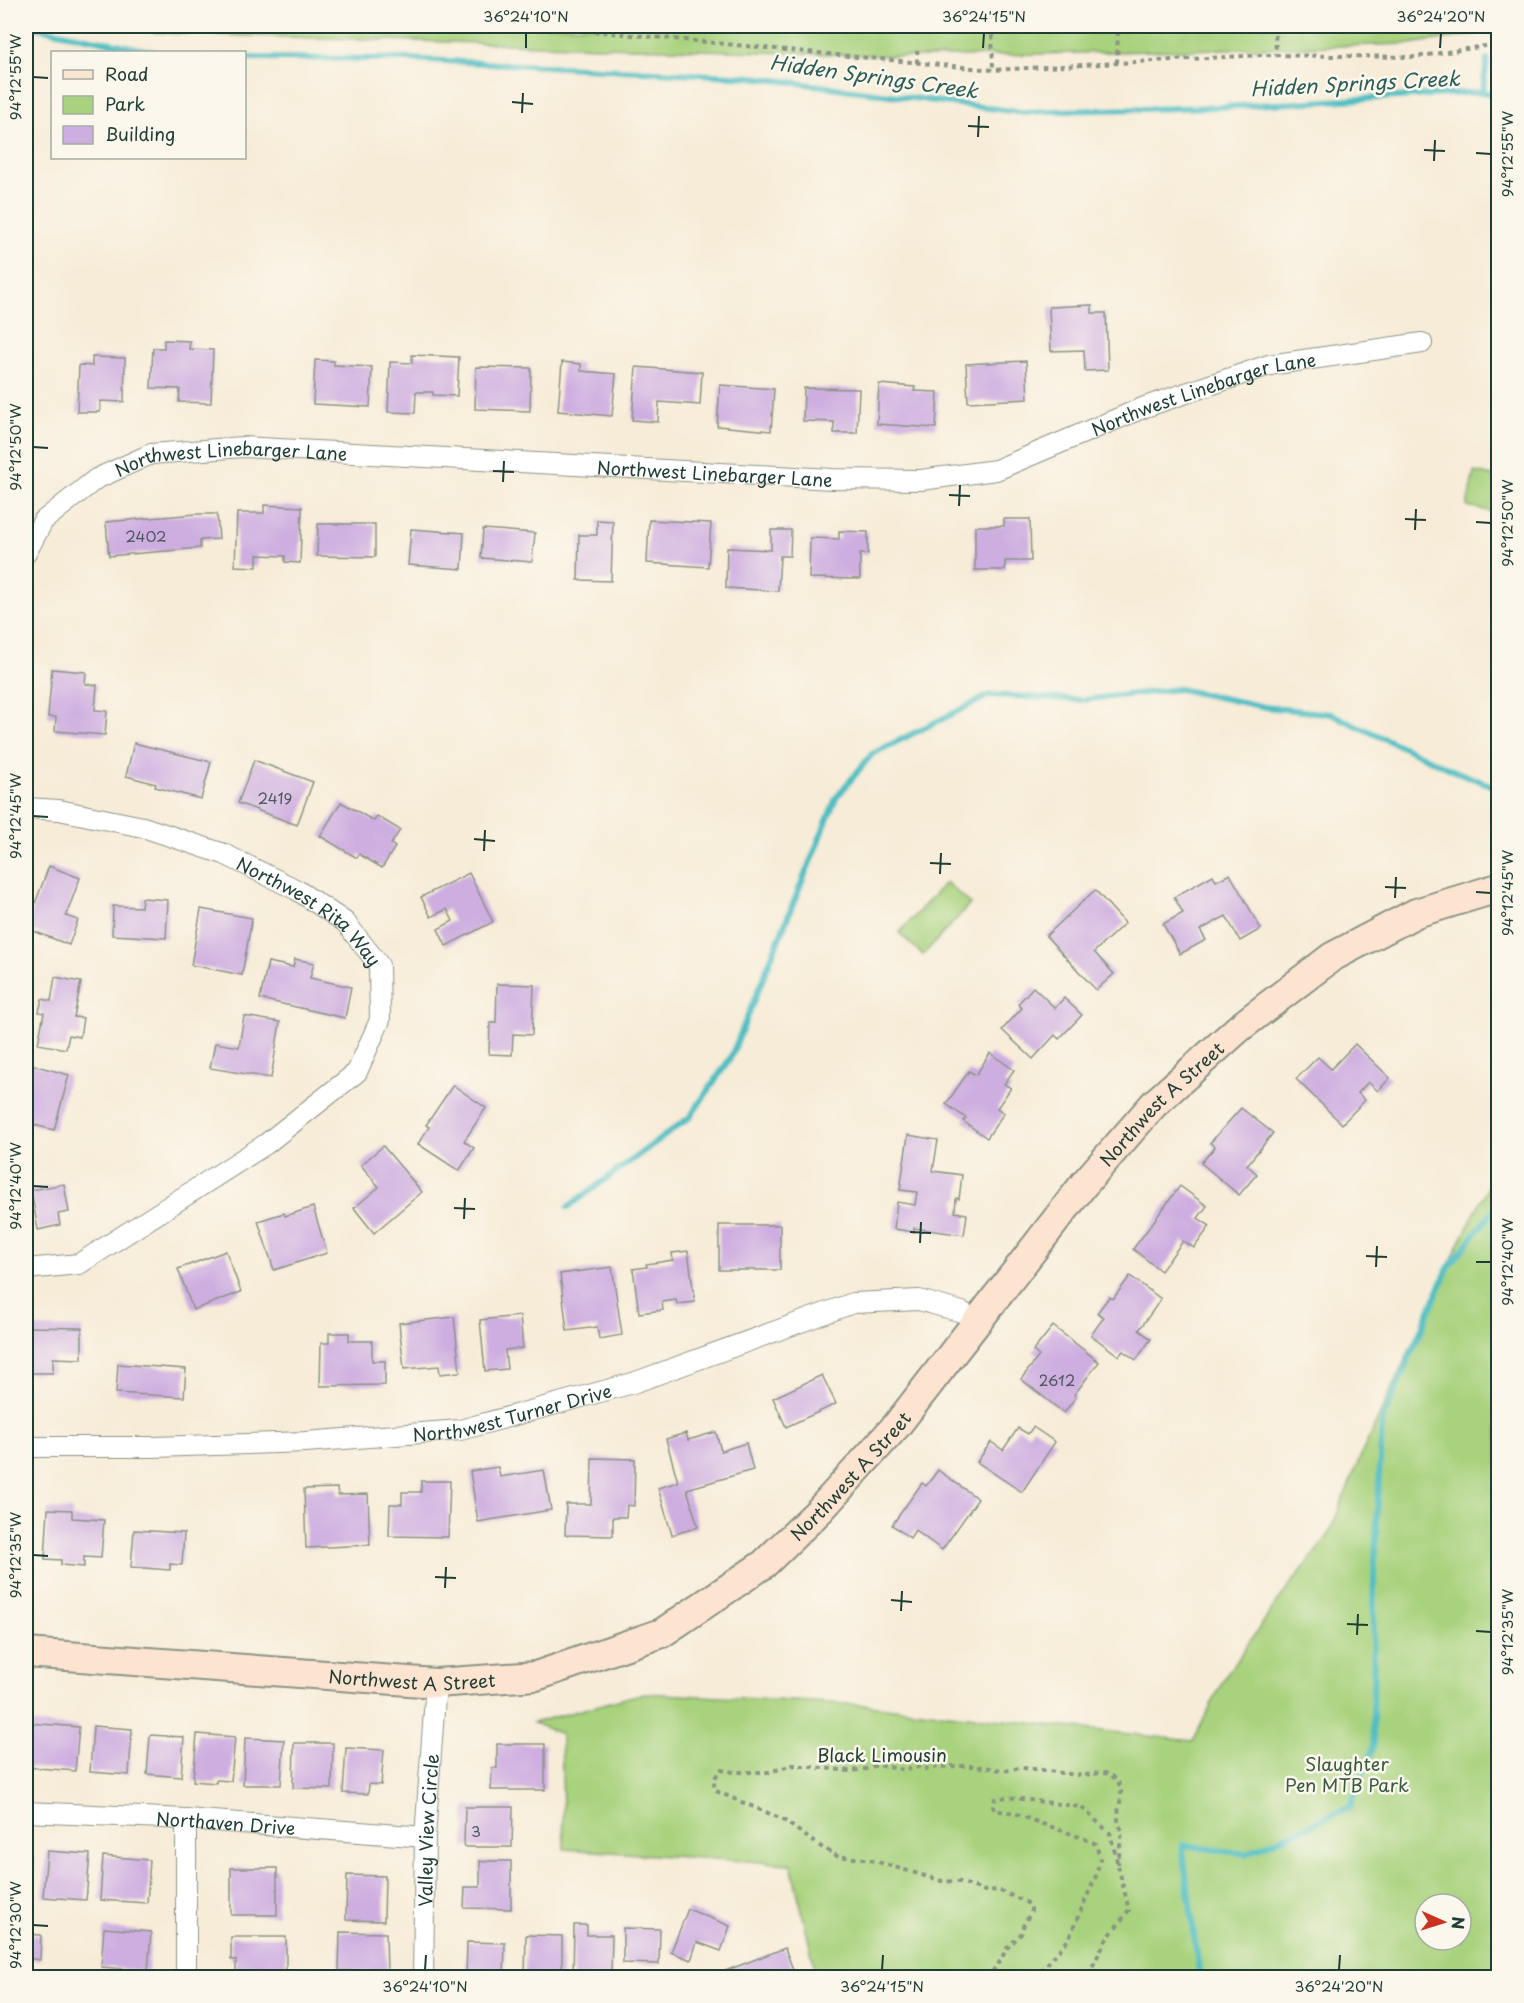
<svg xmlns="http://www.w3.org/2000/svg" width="1524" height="2003" font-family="'Playpen Sans',sans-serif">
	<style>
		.green { fill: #a8d27d; stroke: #648858; stroke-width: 1.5; fill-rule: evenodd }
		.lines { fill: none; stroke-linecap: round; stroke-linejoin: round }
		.stream { stroke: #4fbec3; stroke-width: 6 }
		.building { fill: #ceade0 }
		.street-casing { stroke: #8b9486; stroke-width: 22 }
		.secondary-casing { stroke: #8b9486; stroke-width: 32 }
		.path { stroke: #8b9486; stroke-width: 4; stroke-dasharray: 4.5 4.5; stroke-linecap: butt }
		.street { stroke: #fff; stroke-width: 20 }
		.secondary { stroke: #fde4d1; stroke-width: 28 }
		.ticks { fill: none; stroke: #1f3d34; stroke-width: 2 }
		.labels { text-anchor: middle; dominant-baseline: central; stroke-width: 5; stroke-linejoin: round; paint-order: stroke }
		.number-label { font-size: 15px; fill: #4b595f }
		.street-label { font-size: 18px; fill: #1f3d34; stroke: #fbf7ec }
		.park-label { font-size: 18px; fill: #3a5b43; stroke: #fbf7ec }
		.water-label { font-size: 20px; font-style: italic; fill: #2b5d58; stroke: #fbf7ec }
		.neatline { fill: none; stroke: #1f3d34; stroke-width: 2 }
		.ticks-label { font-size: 15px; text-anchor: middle; fill: #1f3d34 }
	</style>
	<rect width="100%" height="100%" fill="#fbf7ec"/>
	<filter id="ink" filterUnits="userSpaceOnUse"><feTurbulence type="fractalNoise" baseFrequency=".0167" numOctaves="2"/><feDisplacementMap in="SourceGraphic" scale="12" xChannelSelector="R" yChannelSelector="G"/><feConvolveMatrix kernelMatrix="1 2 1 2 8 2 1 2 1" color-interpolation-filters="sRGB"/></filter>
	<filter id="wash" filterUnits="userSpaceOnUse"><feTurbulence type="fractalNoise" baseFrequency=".008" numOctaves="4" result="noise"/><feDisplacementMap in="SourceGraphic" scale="24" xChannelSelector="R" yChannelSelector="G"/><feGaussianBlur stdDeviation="1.35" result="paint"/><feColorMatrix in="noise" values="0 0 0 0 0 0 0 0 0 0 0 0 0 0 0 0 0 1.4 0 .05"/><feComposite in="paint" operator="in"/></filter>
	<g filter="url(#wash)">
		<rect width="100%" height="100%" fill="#f7ecd8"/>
		<!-- green -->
		<g class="green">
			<polygon points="124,26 1498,26 1498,31 1409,44 923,57 156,33"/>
			<polygon points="1474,472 1498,477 1498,513 1467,506"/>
			<polygon points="946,882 970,904 923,955 899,933"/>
			<path d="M1498,1167V1977H817L791,1864L564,1849L561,1734L533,1723L644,1693L867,1705L1193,1741L1225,1677L1276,1604L1328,1536L1362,1453L1456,1250ZM1425,1904H1461V1940H1425Z"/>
		</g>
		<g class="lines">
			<!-- stream -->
			<g class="stream">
				<polyline points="28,26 155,52"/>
				<polyline points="1491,32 1492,26"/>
				<polyline points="244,58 408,59 752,77 1019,112 1221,107 1483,92 1498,95"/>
				<polyline points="1483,92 1487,59"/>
				<polyline points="568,1207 690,1117 731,1057 836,798 872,754 990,695 1082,700 1179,689 1265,707 1331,714 1457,772 1498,788"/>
				<polyline points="1200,1978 1182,1845 1246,1854 1350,1807 1373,1748 1374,1578 1382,1421 1448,1268 1498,1205"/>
			</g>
		</g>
		<g id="blocks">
			<!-- building -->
			<g class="building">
				<polygon points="1092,305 1092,313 1106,313 1108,370 1085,371 1084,350 1051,351 1049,307"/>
				<polygon points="164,340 190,341 189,349 213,350 211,403 179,402 180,389 151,388 153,348 164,348"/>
				<polygon points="412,355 459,357 457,396 433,395 433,392 416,392 415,413 388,412 390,362 412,363"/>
				<polygon points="92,357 125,358 124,402 100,401 100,412 77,412 79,365 92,366"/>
				<polygon points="315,360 334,361 334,365 372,367 370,407 313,404"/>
				<polygon points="1026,361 1028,399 968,402 966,364"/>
				<polygon points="562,362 581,364 581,371 616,374 612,416 558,411"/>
				<polygon points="476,367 531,368 530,411 475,409"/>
				<polygon points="636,367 702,372 700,405 659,402 658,422 632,420"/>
				<polygon points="879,384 915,387 914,391 938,392 936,428 877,424"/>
				<polygon points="720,385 774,389 771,431 717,426"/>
				<polygon points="804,388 859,389 857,433 834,433 834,422 803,421"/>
				<polygon points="264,505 302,507 300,563 285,562 285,556 257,555 257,567 235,566 237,513 264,513"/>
				<polygon points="196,514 217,514 219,539 200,540 200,548 109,556 106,522"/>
				<polygon points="1004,519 1030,519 1031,561 1005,561 1005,570 975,570 975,526 1004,526"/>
				<polygon points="597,520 613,521 611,581 578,580 579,535 597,535"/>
				<polygon points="649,520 711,523 708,567 647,563"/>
				<polygon points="318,524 375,524 375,557 317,556"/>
				<polygon points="411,529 464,533 462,569 408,565"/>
				<polygon points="483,529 535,533 532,562 481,558"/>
				<polygon points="771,530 791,530 790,556 780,556 778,591 726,588 727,548 771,550"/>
				<polygon points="839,531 868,532 868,554 860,554 860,579 809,578 810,538 839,539"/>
				<polygon points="52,669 86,672 85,684 97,685 95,710 107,711 105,735 55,731 56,717 48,717"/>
				<polygon points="134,743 211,762 201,799 155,787 156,784 126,776"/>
				<polygon points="254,760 313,782 297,825 238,803"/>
				<polygon points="341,802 374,821 377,816 400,830 391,844 395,847 382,868 359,854 357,858 320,836"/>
				<polygon points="49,866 80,878 66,916 78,920 69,945 26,928"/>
				<polygon points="469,873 493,922 446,946 438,929 453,921 447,909 431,917 421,897"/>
				<polygon points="1230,874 1261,929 1240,941 1226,916 1200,930 1206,940 1180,954 1163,924 1183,913 1174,897 1213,875 1216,881"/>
				<polygon points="1095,890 1125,923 1094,952 1114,974 1096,990 1046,936"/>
				<polygon points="142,898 168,900 166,938 112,935 113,906 141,907"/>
				<polygon points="201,909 252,918 242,975 191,965"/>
				<polygon points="295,959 314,963 310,978 351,987 345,1018 260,999 268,962 293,967"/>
				<polygon points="55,977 81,982 74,1017 83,1018 80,1037 69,1035 66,1049 38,1044 44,1013 39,1012 42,999 51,1001"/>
				<polygon points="497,984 534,985 532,1035 513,1034 512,1055 489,1054 490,1023 496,1023"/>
				<polygon points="1033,987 1055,1008 1064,998 1082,1015 1059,1039 1055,1035 1033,1059 1002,1030 1022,1008 1018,1004"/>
				<polygon points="244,1016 280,1022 271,1078 210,1068 215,1043 239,1047"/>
				<polygon points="1355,1044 1390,1078 1378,1091 1368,1082 1358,1093 1365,1100 1342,1124 1296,1079 1318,1057 1331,1069"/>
				<polygon points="990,1053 1014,1070 1004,1084 1011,1088 997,1108 1004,1113 987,1138 963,1121 966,1118 946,1104 969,1071 976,1075"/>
				<polygon points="26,1063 69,1075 54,1130 26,1123"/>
				<polygon points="453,1085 486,1108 464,1141 474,1148 459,1171 418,1144 429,1127 426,1125"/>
				<polygon points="1241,1108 1273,1133 1247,1165 1257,1174 1239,1195 1201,1163 1215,1147 1210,1143"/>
				<polygon points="908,1135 938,1140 933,1171 962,1175 959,1199 956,1198 955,1212 967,1214 964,1235 914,1228 914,1232 894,1229 897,1202 915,1205 917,1192 900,1190"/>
				<polygon points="383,1146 422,1192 374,1233 354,1208 379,1187 361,1165"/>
				<polygon points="64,1184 69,1212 58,1214 60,1225 38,1230 31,1190"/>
				<polygon points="1180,1186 1207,1206 1198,1218 1210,1226 1194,1248 1183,1241 1161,1271 1133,1249"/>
				<polygon points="313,1207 327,1253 274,1270 258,1221 284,1213 285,1216"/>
				<rect x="719" y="1225" width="61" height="45"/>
				<polygon points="226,1251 241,1292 193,1310 178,1269"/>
				<polygon points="688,1251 695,1302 677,1304 676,1300 662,1302 663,1310 639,1313 633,1269 647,1267 646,1264 673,1260 672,1253"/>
				<polygon points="612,1267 622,1335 599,1339 597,1327 567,1331 560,1274"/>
				<polygon points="1130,1276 1161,1299 1139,1330 1151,1339 1136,1360 1123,1351 1119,1356 1091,1335 1104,1317 1097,1313 1109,1297 1113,1299"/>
				<polygon points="520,1316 523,1348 505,1350 507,1369 485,1371 480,1320"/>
				<polygon points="454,1317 460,1372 440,1374 439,1366 404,1369 399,1323"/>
				<polygon points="1053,1326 1099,1362 1074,1395 1076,1397 1064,1413 1021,1379 1039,1356 1033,1351"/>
				<polygon points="26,1327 82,1328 82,1359 53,1358 53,1373 26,1373"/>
				<polygon points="329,1333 349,1333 349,1341 372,1341 372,1361 385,1361 385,1385 320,1386 321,1343 329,1343"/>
				<polygon points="118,1364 186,1369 184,1397 116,1393"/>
				<polygon points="822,1375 836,1404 786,1427 773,1398"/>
				<polygon points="1033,1427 1055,1442 1022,1492 977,1462 991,1442 1003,1450 1018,1428 1028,1434"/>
				<polygon points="716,1432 721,1451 746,1443 753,1470 687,1489 698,1527 672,1535 658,1488 678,1482 666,1439 686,1433 688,1440"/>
				<polygon points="592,1458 635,1459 634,1506 627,1505 626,1517 613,1517 613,1536 565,1535 566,1504 591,1504"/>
				<polygon points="498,1467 500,1477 544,1470 551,1510 478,1522 470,1471"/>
				<polygon points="938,1470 978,1499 942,1550 915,1530 910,1538 892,1525 922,1483 926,1486"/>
				<polygon points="421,1481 450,1481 448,1537 389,1536 390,1504 402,1504 402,1492 421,1492"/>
				<polygon points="337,1488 338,1495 368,1494 370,1545 306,1548 304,1489"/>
				<polygon points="48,1509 72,1510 72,1518 104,1520 101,1558 84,1557 84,1567 61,1565 61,1560 45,1559"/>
				<polygon points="134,1530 184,1533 182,1565 170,1564 170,1570 131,1567"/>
				<polygon points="29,1723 79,1727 75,1771 26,1767"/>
				<polygon points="93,1726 132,1729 129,1775 90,1772"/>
				<polygon points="197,1734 235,1737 231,1781 216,1780 216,1783 193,1781"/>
				<polygon points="150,1735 184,1737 181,1777 147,1774"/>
				<polygon points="245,1738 284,1740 281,1785 243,1785"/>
				<polygon points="294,1743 333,1743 332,1789 293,1788"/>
				<polygon points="497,1744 545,1744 545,1790 491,1790 492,1768 497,1768"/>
				<polygon points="346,1748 384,1750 381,1785 369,1784 368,1794 343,1793"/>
				<polygon points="465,1807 513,1807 512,1847 464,1847"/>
				<polygon points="47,1851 90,1854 86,1900 43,1897"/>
				<polygon points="26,1856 30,1856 28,1889 26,1888"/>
				<polygon points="103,1856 150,1860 147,1903 100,1900"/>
				<polygon points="480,1861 511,1861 511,1909 464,1908 465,1887 480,1887"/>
				<rect x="231" y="1868" width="46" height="47"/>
				<polygon points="347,1875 385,1876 384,1921 346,1920"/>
				<polygon points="688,1909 730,1926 721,1951 697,1942 691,1960 671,1952"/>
				<polygon points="574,1925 587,1925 587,1935 612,1935 611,1978 573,1978"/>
				<polygon points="104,1928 151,1932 148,1971 101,1967"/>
				<polygon points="623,1928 660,1929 659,1964 623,1963"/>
				<polygon points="340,1932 386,1933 387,1972 339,1971"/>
				<polygon points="26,1934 41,1935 40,1960 26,1958"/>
				<polygon points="526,1935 562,1936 562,1978 525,1978"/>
				<polygon points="231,1937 286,1937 286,1975 236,1975 236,1960 231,1960"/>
				<polygon points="467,1942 505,1943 504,1978 466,1978"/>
				<polygon points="785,1948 796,1978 722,1978 720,1973"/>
			</g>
		</g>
	</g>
	<g filter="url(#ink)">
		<use href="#blocks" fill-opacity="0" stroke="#8b9486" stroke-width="1.5"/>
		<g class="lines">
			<defs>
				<g id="street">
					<path id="s1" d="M26,553L43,521L96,479L151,454L243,447L832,479L921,480L996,470L1145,407L1269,365L1422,343"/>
					<path id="s2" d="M26,808L59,810L143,827L224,854L297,890L345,922L379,965L380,1020L357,1072L266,1144L79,1264L26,1269"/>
					<path id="s3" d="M26,1447H153L305,1442L460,1430L633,1383L853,1303L919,1300L962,1312L979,1322"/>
					<path id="s4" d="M26,1812L186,1819L425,1837"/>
					<polyline points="186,1819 186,1978"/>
					<path id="s5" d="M423,1978L425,1837L436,1683"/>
				</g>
				<g id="secondary">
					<path id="s6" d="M26,1653L436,1683L536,1676L662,1633L764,1564L820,1510L897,1425L1084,1184L1154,1104L1239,1028L1332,957L1416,913L1498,888"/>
				</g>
			</defs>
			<!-- street casing -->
			<use href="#street" class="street-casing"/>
			<!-- secondary casing -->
			<use href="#secondary" class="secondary-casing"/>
			<!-- path -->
			<g class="path">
				<polyline points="540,26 993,70 1261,55 1415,57 1498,44"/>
				<polyline points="992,26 993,70"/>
				<polyline points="1238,26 1253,26"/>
				<polyline points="1275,26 1276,55"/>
				<polyline points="1343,26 1347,26"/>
				<polyline points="917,63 917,51"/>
				<polyline points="1117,63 1118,26"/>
				<path d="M986,1978L998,1965L1007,1948L1021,1934L1024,1924L1031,1912V1907L1026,1902L998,1890L985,1891L960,1882L942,1881L871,1860L837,1856L818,1845L782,1819L718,1792C711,1784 714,1777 721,1770L734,1772H769L793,1765L850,1771L866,1769L877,1765L906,1770L919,1767L926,1769C944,1766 963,1765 981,1767C989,1767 996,1770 1004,1770C1010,1771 1016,1768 1022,1768C1041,1769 1058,1773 1077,1775C1088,1777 1103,1769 1112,1776C1133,1791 1109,1813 1122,1830L1118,1864"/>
				<path d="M1035,1978L1068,1940L1096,1876L1100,1859L1096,1844C1077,1835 1057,1829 1037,1822C1021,1816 1014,1811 996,1811L993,1807L995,1799L1007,1797L1081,1807L1110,1833L1129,1910L1106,1940L1090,1971L1080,1978"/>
			</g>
			<!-- street -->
			<use href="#street" class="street"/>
			<!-- secondary -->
			<use href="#secondary" class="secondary"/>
		</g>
	</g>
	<!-- ticks -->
	<path class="ticks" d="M526,48V33M983,48L984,33M1440,48L1441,33M33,77L48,78M512,102L533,104M522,113L523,93M968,126L989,127M978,137L979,116M1424,150L1445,151M1476,153L1491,154M1434,161L1435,140M33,447L48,448M493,471L514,472M503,482L504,461M949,495L970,496M959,506L960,485M1405,519L1426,520M1476,522L1491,523M1415,530L1416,509M33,816L48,817M474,839L495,841M484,851L485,830M930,863L951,864M940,874L941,853M1385,887L1406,888M1476,892L1491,893M1395,898L1396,877M33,1186L48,1187M454,1208L475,1209M464,1219L465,1198M910,1232L931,1233M920,1243L921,1222M1366,1256L1387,1257M1476,1262H1491M1376,1267L1377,1246M33,1555L48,1556M435,1577L456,1578M445,1588L446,1567M891,1600L912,1602M901,1611L902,1591M1347,1624L1368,1625M1476,1631L1491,1632M1357,1635L1358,1614M33,1925L48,1926M425,1970L426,1955M882,1970L883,1955M1339,1970L1340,1955"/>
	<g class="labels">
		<!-- number labels -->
		<g class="number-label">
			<text x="146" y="535">2402</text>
			<text x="275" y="797">2419</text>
			<text x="1057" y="1379">2612</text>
			<text x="476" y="1830">3</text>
		</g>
		<!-- street labels -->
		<g class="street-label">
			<text stroke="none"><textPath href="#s1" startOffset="1233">Northwest Linebarger Lane</textPath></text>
			<text stroke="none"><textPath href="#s1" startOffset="243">Northwest Linebarger Lane</textPath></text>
			<text stroke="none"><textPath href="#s1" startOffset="729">Northwest Linebarger Lane</textPath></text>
			<text stroke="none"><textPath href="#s2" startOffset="308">Northwest Rita Way</textPath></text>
			<text stroke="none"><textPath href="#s6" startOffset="1377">Northwest A Street</textPath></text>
			<text stroke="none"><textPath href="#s3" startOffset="489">Northwest Turner Drive</textPath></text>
			<text stroke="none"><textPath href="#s6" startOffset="891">Northwest A Street</textPath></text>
			<text stroke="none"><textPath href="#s6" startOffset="387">Northwest A Street</textPath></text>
			<text x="882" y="1754">Black Limousin</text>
			<text stroke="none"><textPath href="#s4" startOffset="200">Northaven Drive</textPath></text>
			<text stroke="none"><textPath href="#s5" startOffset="148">Valley View Circle</textPath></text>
		</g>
		<!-- park labels -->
		<g class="park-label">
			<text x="1347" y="1763">Slaughter<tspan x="1347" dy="21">Pen MTB Park</tspan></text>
		</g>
		<!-- water labels -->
		<g class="water-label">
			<text transform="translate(874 76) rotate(8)">Hidden Springs Creek</text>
			<text transform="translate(1355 83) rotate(-3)">Hidden Springs Creek</text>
		</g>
	</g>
	<!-- margin -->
	<rect width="1524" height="2003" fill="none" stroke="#fbf7ec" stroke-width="66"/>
	<!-- legend -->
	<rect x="51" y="51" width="195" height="108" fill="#fbf7ec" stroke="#a3ada2" stroke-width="1.5"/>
	<rect x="63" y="70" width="30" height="9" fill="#fde4d1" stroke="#a3ada2" stroke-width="1.5"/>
	<text x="105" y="81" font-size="18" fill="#1f3d34">Road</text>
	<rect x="63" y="96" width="30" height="18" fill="#a8d27d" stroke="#a3ada2" stroke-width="1.5"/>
	<text x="105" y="111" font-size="18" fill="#1f3d34">Park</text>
	<rect x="63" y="126" width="30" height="18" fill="#ceade0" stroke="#a3ada2" stroke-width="1.5"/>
	<text x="105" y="141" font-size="18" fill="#1f3d34">Building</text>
	<!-- north arrow -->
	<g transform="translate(1443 1922) rotate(93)"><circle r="28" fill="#fbf7ec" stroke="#a3ada2" stroke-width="1.5"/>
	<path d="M0-4.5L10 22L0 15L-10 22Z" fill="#c8321e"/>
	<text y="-9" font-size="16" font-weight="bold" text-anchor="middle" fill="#1f3d34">N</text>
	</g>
	<rect x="33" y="33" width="1458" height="1937" class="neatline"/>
	<g class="ticks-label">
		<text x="526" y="22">36°24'10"N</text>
		<text x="984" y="22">36°24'15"N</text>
		<text x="1441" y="22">36°24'20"N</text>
		<text transform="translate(16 77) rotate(-90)" y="5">94°12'55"W</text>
		<text transform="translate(1508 154) rotate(-90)" y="5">94°12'55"W</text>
		<text transform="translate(16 447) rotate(-90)" y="5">94°12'50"W</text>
		<text transform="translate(1508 523) rotate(-90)" y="5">94°12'50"W</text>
		<text transform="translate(16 816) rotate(-90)" y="5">94°12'45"W</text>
		<text transform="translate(1508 893) rotate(-90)" y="5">94°12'45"W</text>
		<text transform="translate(16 1186) rotate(-90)" y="5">94°12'40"W</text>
		<text transform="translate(1508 1262) rotate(-90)" y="5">94°12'40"W</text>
		<text transform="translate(16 1555) rotate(-90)" y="5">94°12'35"W</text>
		<text transform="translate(1508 1632) rotate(-90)" y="5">94°12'35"W</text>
		<text transform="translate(16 1925) rotate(-90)" y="5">94°12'30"W</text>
		<text x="425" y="1992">36°24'10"N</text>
		<text x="882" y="1992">36°24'15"N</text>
		<text x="1339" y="1992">36°24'20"N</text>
	</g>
</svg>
